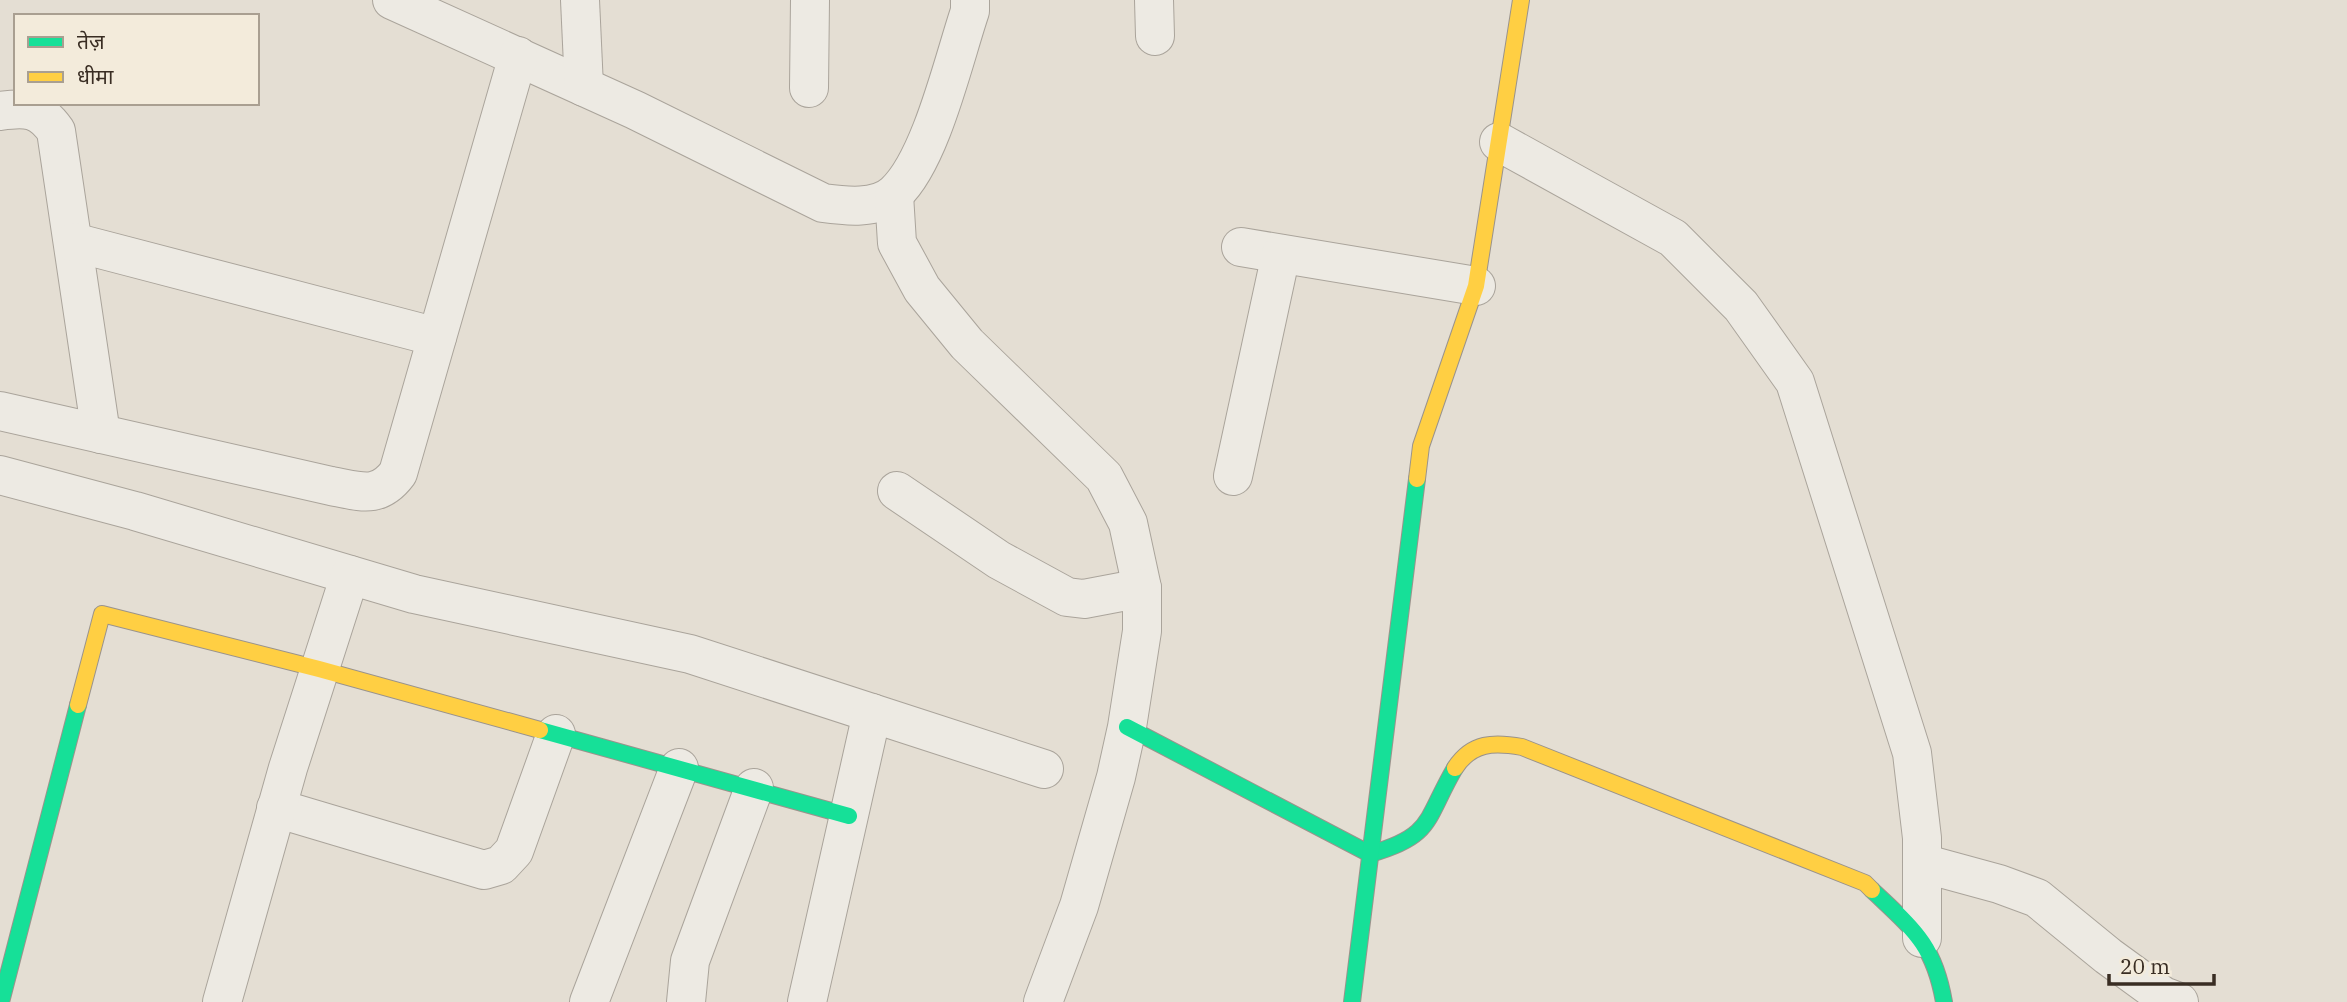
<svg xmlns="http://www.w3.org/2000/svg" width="2347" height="1002" font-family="'IBM Plex Serif','Noto Sans Devanagari',serif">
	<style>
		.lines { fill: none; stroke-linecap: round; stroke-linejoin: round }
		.street-casing { stroke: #aaa49b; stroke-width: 40 }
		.fast-casing { stroke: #9a938c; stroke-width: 18 }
		.slow-casing { stroke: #9a938c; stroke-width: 18 }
		.street { stroke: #edeae3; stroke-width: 38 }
		.fast { stroke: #16e098; stroke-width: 16 }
		.slow { stroke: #ffcf43; stroke-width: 16 }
	</style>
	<rect width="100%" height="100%" fill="#e4ded3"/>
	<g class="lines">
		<defs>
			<g id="street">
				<path d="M392,0L635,110L823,203C845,206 877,210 895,193C931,160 954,58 970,11V0"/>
				<polyline points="580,0 584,87"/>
				<polyline points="1154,0 1155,36"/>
				<polyline points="809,88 810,0"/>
				<path d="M0,111C27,107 40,108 56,131L101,434"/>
				<polyline points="1499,142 1673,238 1741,306 1795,382 1912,753 1922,838 1922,938"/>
				<polyline points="894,195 897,243 922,289 967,344 1104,477 1128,523 1142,588 1142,631 1127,727 1116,777 1079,906 1043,1002"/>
				<polyline points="73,242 437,337"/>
				<polyline points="1241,247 1476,286"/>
				<path d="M0,411L331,486C360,491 378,500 398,473L518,56"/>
				<polyline points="0,475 135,511 414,594 690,654 1044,769"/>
				<polyline points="1233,476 1281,254"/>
				<polyline points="897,491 999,560 1067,597 1084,599 1142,588"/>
				<polyline points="276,808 484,870 501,865 514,851 556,734"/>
				<polyline points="1922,863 1999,884 2037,898 2108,956 2163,996 2179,1002"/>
				<polyline points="222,1002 288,768 350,575"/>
				<polyline points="589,1002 679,768"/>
				<polyline points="686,1002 690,961 754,788"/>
				<polyline points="807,1002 872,713"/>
			</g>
			<g id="fast">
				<path d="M1127,727L1370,854C1434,836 1425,819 1455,768"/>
				<polyline points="540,730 849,816"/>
				<path d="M1872,890C1913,929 1934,944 1944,1002"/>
				<polyline points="1,1002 78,705"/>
				<polyline points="1352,1002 1417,479"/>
			</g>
			<g id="slow">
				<polyline points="1417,479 1421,446 1476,286 1521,0"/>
				<polyline points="78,705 102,614 319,669 540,730"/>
				<path d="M1455,768C1472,742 1494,742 1522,747L1865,883L1872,890"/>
			</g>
		</defs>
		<!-- street casing -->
		<use href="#street" class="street-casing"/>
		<!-- fast casing -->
		<use href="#fast" class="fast-casing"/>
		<!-- slow casing -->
		<use href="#slow" class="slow-casing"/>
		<!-- street -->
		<use href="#street" class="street"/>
		<!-- fast -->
		<use href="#fast" class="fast"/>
		<!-- slow -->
		<use href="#slow" class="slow"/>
	</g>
	<!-- legend -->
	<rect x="14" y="14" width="245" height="91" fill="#f3ebdb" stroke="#a99f91" stroke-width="2"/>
	<rect x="28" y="37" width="35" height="10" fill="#16e098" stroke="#a99f91" stroke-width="2"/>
	<text x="77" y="49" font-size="21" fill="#392d23">तेज़</text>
	<rect x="28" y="72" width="35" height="10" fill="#ffcf43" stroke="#a99f91" stroke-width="2"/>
	<text x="77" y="84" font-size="21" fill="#392d23">धीमा</text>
	<!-- scale -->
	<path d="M2109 974v10h105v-10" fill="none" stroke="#392d23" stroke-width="3.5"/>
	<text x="2120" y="974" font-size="21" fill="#392d23" stroke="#f3ebdb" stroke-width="5" paint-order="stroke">20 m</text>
</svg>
